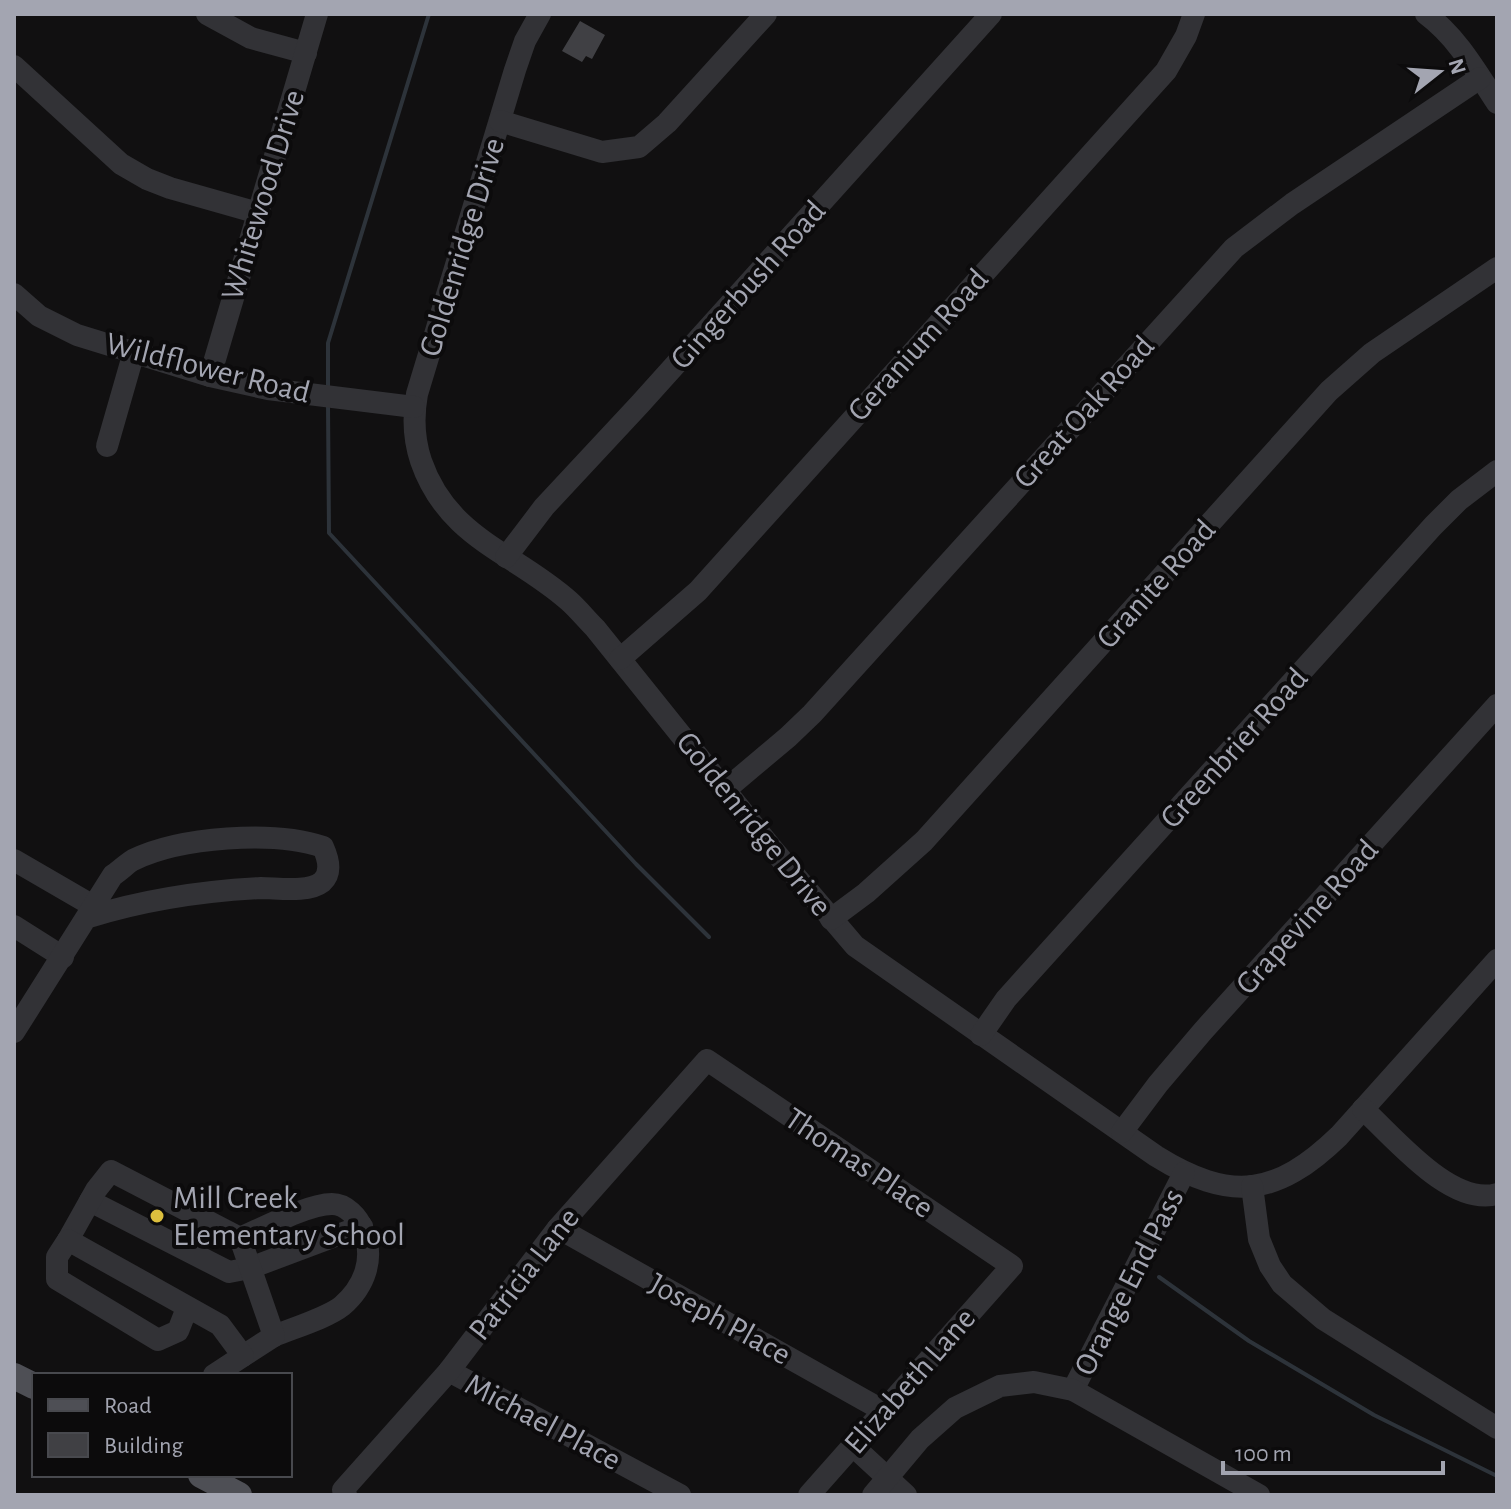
<svg xmlns="http://www.w3.org/2000/svg" width="1511" height="1509" font-family="'Alegreya Sans',sans-serif">
	<style>
		.lines { fill: none; stroke-linecap: round; stroke-linejoin: round }
		.stream { stroke: #2d333a; stroke-width: 4 }
		.building { fill: #404044 }
		.minor { stroke: #323236; stroke-width: 22 }
		.major { stroke: #4e4f55; stroke-width: 26 }
		.poi-dot { fill: #dcbf3e; stroke: #0c0b0c; stroke-width: 3 }
		.labels { text-anchor: middle; dominant-baseline: central; stroke-width: 8; stroke-linejoin: round; paint-order: stroke }
		.street-label { font-size: 32px; fill: #a3a5b1; stroke: #0c0b0c }
		.poi-label { font-size: 32px; fill: #a3a5b1; stroke: #0c0b0c; text-anchor: start }
	</style>
	<rect width="100%" height="100%" fill="#111011"/>
	<g class="lines">
		<!-- stream -->
		<g class="stream">
			<polyline points="328,388 328,343 429,14"/>
			<polyline points="328,405 329,533 636,864 709,937"/>
			<polyline points="1159,1277 1249,1341 1374,1415 1497,1476"/>
		</g>
	</g>
	<!-- building -->
	<polygon class="building" points="580,21 605,35 592,59 586,56 582,62 562,51"/>
	<g class="lines">
		<!-- minor -->
		<g class="minor">
			<polyline points="207,14 251,38 306,53"/>
			<path d="M540,14L525,41L515,70L417,394C413,416 414,440 421,461C448,539 514,552 569,601C578,609 586,619 595,628L770,846L855,946L1156,1156C1230,1202 1276,1197 1339,1136L1497,960"/>
			<path d="M1426,14C1457,37 1476,71 1497,103"/>
			<polyline points="14,66 121,164 147,179 170,188 258,213"/>
			<polyline points="500,121 602,152 639,147 667,123 766,14"/>
			<polyline points="14,294 39,316 77,335 210,376 268,389 414,407"/>
			<polyline points="210,376 317,14"/>
			<polyline points="107,446 134,352"/>
			<polyline points="506,557 544,507 640,404 991,14"/>
			<polyline points="620,659 698,591 1166,71 1186,36 1194,14"/>
			<polyline points="725,790 788,737 812,714 1234,248 1292,204 1480,78"/>
			<polyline points="14,860 95,907"/>
			<polyline points="831,919 866,893 924,841 1329,391 1372,353 1497,268"/>
			<polyline points="14,926 63,957"/>
			<path d="M14,1032L113,875C120,871 126,864 133,860C180,837 274,830 323,847C328,858 332,873 322,882C308,893 278,888 261,888C203,891 144,900 89,917"/>
			<polyline points="981,1035 1006,999 1433,526 1459,500 1497,471"/>
			<path d="M1363,1109C1395,1138 1451,1207 1497,1194"/>
			<polyline points="1122,1132 1158,1084 1203,1031 1497,705"/>
			<polyline points="1252,1186 1259,1239 1270,1266 1282,1284 1323,1319 1497,1428"/>
			<polyline points="90,1201 229,1272 250,1268 362,1226"/>
			<polyline points="558,1228 882,1410"/>
			<path d="M240,1238C263,1228 308,1204 332,1204C346,1204 358,1217 363,1230C375,1258 365,1286 342,1306C327,1318 293,1328 274,1336"/>
			<polyline points="68,1240 96,1190 111,1171 240,1238 274,1336 243,1356"/>
			<polyline points="187,1308 178,1331 158,1340 57,1279 57,1257 68,1240 220,1325 243,1356 214,1375"/>
			<polyline points="449,1371 680,1495"/>
			<polyline points="1073,1390 1184,1173"/>
			<polyline points="853,1446 906,1495"/>
			<polyline points="346,1495 343,1490 449,1371 558,1228 707,1060 1012,1266 809,1495"/>
			<polyline points="873,1495 920,1439 955,1408 1000,1386 1034,1382 1073,1390 1259,1495"/>
		</g>
		<!-- major -->
		<g class="major">
			<polyline points="14,1376 34,1386"/>
			<polyline points="201,1475 239,1495"/>
		</g>
	</g>
	<!-- markers -->
	<circle class="poi-dot" cx="157" cy="1216" r="8"/>
	<g class="labels">
		<!-- street labels -->
		<g class="street-label">
			<text transform="translate(263 195) rotate(-73)">Whitewood Drive</text>
			<text transform="translate(462 247) rotate(-73)">Goldenridge Drive</text>
			<text transform="translate(748 285) rotate(-48)">Gingerbush Road</text>
			<text transform="translate(918 345) rotate(-48)">Geranium Road</text>
			<text transform="translate(208 368) rotate(14)">Wildflower Road</text>
			<text transform="translate(1084 412) rotate(-48)">Great Oak Road</text>
			<text transform="translate(1156 584) rotate(-48)">Granite Road</text>
			<text transform="translate(1234 748) rotate(-48)">Greenbrier Road</text>
			<text transform="translate(754 824) rotate(51)">Goldenridge Drive</text>
			<text transform="translate(1307 917) rotate(-48)">Grapevine Road</text>
			<text transform="translate(859 1163) rotate(34)">Thomas Place</text>
			<text transform="translate(524 1274) rotate(-52)">Patricia Lane</text>
			<text transform="translate(1129 1282) rotate(-63)">Orange End Pass</text>
			<text transform="translate(720 1319) rotate(29)">Joseph Place</text>
			<text transform="translate(910 1381) rotate(-49)">Elizabeth Lane</text>
			<text transform="translate(543 1422) rotate(28)">Michael Place</text>
		</g>
		<!-- poi labels -->
		<g class="poi-label">
			<text x="173" y="1198">Mill Creek<tspan x="173" dy="37">Elementary School</tspan></text>
		</g>
	</g>
	<!-- border -->
	<rect width="1511" height="1509" fill="none" stroke="#a3a5b1" stroke-width="32"/>
	<!-- legend -->
	<rect x="32" y="1373" width="260" height="104" fill="#0c0b0c" stroke="#48494e" stroke-width="2"/>
	<rect x="48" y="1399" width="40" height="12" fill="#4e4f55" stroke="#48494e" stroke-width="2"/>
	<text x="104" y="1413" font-size="24" fill="#a3a5b1">Road</text>
	<rect x="48" y="1433" width="40" height="24" fill="#404044" stroke="#48494e" stroke-width="2"/>
	<text x="104" y="1453" font-size="24" fill="#a3a5b1">Building</text>
	<!-- north arrow -->
	<g transform="translate(1439 72) rotate(73)" stroke="#0c0b0c" stroke-width="6" paint-order="stroke">
	<path d="M0-6L14 30L0 20L-14 30Z" fill="#a3a5b1"/>
	<text y="-12" font-size="22" font-weight="bold" text-anchor="middle" fill="#a3a5b1">N</text>
	</g>
	<!-- scale -->
	<path d="M1223 1461v12h220v-12" fill="none" stroke="#a3a5b1" stroke-width="4"/>
	<text x="1235" y="1461" font-size="24" fill="#a3a5b1" stroke="#0c0b0c" stroke-width="6" paint-order="stroke">100 m</text>
</svg>
